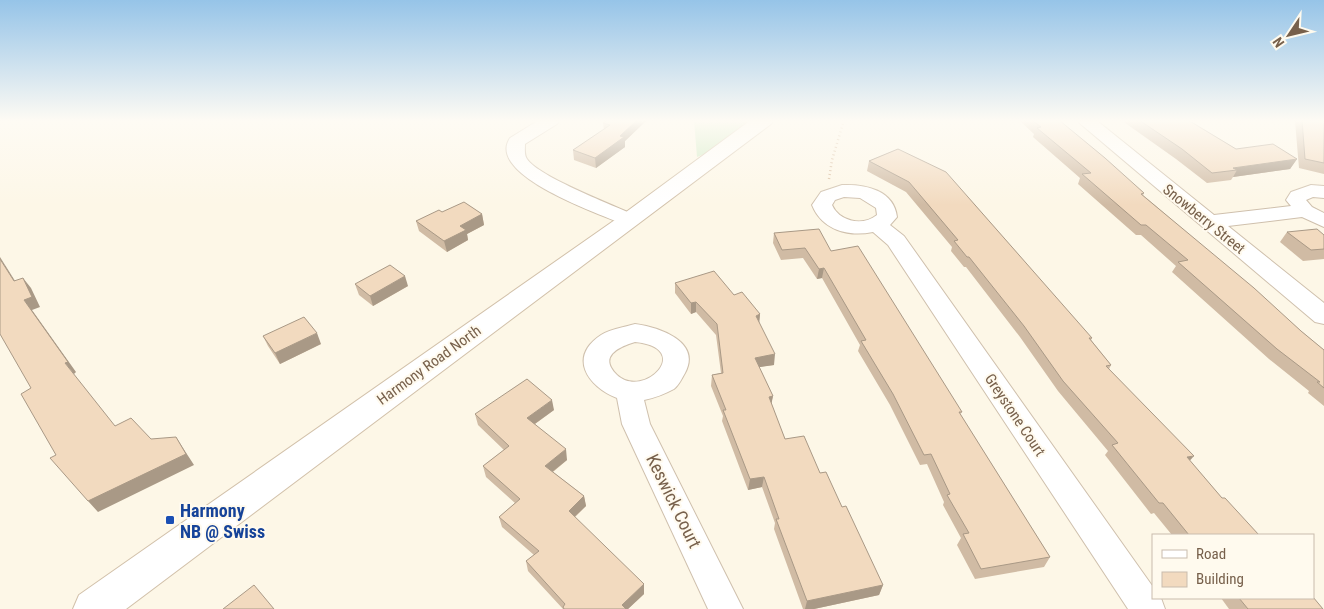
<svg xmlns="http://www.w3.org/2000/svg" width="1324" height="609" font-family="'Roboto Condensed',sans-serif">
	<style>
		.green { fill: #d0ebc5 }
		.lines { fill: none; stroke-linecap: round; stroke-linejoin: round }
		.minor-casing { stroke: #cfc0ad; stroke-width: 2 }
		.secondary-casing { stroke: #d2c1aa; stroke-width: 2 }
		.path { stroke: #d8bda1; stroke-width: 2.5; stroke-dasharray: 1 3; stroke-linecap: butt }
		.minor { fill: #fff; fill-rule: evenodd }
		.secondary { fill: #fff; fill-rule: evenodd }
		.wall { fill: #d0bba4 }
		.shaded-wall { fill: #a99986 }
		.building { fill: #f2dabf; stroke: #a99986 }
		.transit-dot { fill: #1a4fb4; stroke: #fffaee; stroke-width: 2 }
		.labels { text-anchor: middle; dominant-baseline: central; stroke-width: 4; stroke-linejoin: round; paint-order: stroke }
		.street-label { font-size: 15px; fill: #77604b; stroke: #fffaee }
		.near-street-label { font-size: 18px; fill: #77604b; stroke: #fffaee }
		.near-transit-label { font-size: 18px; font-weight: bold; fill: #164399; stroke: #fffaee; text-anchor: start }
	</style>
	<rect width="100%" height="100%" fill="#fdf7e7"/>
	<!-- green -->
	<polygon class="green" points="694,120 758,120 751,136 697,157"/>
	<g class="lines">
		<defs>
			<g id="minor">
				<path d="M539,120H560L557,124L525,144C525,149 524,155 527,159C539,177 615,206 637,216L640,220L637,224L630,226L623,224C600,214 485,175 510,138Z"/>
				<polygon points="1076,120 1096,120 1214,215 1291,206 1286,200 1291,192 1311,185 1324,186 1324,198 1313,197 1306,200 1312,207 1324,213 1324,227 1302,217 1228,226 1324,303 1324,324 1315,322"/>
				<path d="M842,185C865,184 894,190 897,217L890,225L904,236L1153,587V598H1161L1165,609H1128L888,245L873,232C848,237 822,230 812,205L821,192ZM844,197L860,198L876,208L877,215C862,227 839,221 832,205L835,200Z"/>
				<path d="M635,324C658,327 702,341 685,373C682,378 679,385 674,389C665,394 654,398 644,400L650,424L743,609H708L622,424L617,398C587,386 568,357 601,335C610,329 625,327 635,324ZM635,342C695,348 644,400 617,375C598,357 618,347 635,342Z"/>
			</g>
			<polygon id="secondary" points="751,120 774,120 771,124 126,609 73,609 79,595 622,215"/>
		</defs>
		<!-- minor casing -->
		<use href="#minor" class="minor-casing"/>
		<!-- secondary casing -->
		<use href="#secondary" class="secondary-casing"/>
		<!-- path -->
		<polyline class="path" points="829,179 832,160 844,120"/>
		<!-- minor -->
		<use href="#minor" class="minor"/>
		<!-- secondary -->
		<use href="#secondary" class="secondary"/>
	</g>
	<!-- wall -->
	<g class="wall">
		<polygon points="607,120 647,120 625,141 625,147 596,168 574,160 573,150 604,130 603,123"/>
		<polygon points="1019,120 1059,120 1144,193 1143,195 1301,331 1324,350 1324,406 1308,393 1309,391 1269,359 1172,272 1176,266 1141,235 1136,235 1078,184 1080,178 1033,137 1034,134"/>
		<polygon points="1121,120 1188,120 1236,149 1297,159 1290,169 1233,177 1231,180 1207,183 1176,159"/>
		<polygon points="1293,120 1324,120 1324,174 1299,168 1295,121"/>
		<polygon points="898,149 1092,338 1091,340 1111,365 1109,369 1222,498 1259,535 1172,535 1154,513 1151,514 1105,455 1108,451 1058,391 1020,337 966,267 964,267 951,251 952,247 906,192 867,171 869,161"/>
		<polygon points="442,212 482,214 484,225 467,234 468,240 447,252 419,231 416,221"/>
		<polygon points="1287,232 1324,235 1324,259 1303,261 1280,242"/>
		<polygon points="774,233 831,251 962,412 960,414 1050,557 1044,567 975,579 957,545 961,538 943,505 944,502 927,464 920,465 890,405 858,351 860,345 822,278 817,279 803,258 781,260 773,243"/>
		<polygon points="675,283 734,295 760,314 759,322 774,365 759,367 773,396 771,404 785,439 820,473 842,507 883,585 879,595 814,609 803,609 774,529 775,523 762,487 748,490 722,421 723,416 711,386 712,375 721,373 716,335 696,312 691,314 675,293"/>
		<polygon points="355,284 408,286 373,306 359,295"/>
		<polygon points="263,336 321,344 280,364 268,346"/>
		<polygon points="554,410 535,424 567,460 553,472 584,496 586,506 575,517 644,594 628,609 563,609 528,571 526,561 534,555 502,527 499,517 515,503 486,477 483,466 504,450 478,425 475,414"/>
		<polygon points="1221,598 1313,598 1323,609 1229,609"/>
	</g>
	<!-- shaded-wall -->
	<g class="shaded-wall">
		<polygon points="637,120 647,120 625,141 625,147 596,168 595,158"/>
		<polygon points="1297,159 1290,169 1233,177 1237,170 1233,168"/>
		<polygon points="482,214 484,225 467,234 468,240 447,252 444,241 460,226"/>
		<polygon points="0,257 22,292 14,281 0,259"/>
		<polygon points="824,268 822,278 817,279 819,269"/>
		<polygon points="405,276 408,286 373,306 370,296"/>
		<polygon points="23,278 31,288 40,307 32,310 76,372 74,374 65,363 24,300"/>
		<polygon points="696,302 696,312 691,314 691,303"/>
		<polygon points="760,314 759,325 756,316"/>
		<polygon points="317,333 321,344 280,364 275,353"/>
		<polygon points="775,354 774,365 753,368 755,358"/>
		<polygon points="773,396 771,406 769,397"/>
		<polygon points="552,400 554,410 529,428 527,418"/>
		<polygon points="176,437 183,448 194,465 98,512 88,501"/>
		<polygon points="566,449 567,460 547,476 545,466"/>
		<polygon points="1194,456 1185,466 1187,457"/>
		<polygon points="764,477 762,487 748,490 750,479"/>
		<polygon points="584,496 586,506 570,521 569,511"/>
		<polygon points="644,584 644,594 628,609 622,609 622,605"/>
		<polygon points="883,585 879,595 814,609 805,609 807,601"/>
	</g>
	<!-- building -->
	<g class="building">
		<polygon points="607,120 637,120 620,136 624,137 595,158 573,150 610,125 603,123"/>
		<polygon points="1032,120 1059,120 1105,158 1144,193 1141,194 1254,288 1301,331 1324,350 1324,388 1317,382 1320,382 1277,349 1178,262 1188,260 1146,225 1141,225 1082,174 1091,173 1037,128 1041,127"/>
		<polygon points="1139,120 1188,120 1236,149 1273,144 1297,159 1233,168 1237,170 1212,173 1182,149"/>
		<polygon points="1302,120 1324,120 1324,163 1305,159"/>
		<polygon points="898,149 946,172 1092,338 1089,338 1111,365 1106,366 1194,456 1187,457 1222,498 1225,498 1259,535 1189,535 1163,503 1159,503 1112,445 1118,443 1063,381 1024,326 969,257 967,257 954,241 958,240 909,182 869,161"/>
		<polygon points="464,202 482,214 460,226 466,230 444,241 416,221 439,210 442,212"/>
		<polygon points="819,229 831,251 858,246 962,412 959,412 1050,557 981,569 963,534 969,533 947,495 950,494 931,454 924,455 893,394 861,341 866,340 824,268 819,269 805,248 782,250 774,233"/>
		<polygon points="1317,229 1324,235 1324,249 1311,250 1287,232"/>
		<polygon points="0,259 14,281 23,278 32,297 24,300 68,362 65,363 115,426 131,418 151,439 176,437 186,454 88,501 50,458 56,455 21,394 31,388 0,334"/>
		<polygon points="390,265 405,276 370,296 355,284"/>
		<polygon points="714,271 734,295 742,292 760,314 756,316 775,354 755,358 773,396 769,397 785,439 804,436 820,473 826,472 842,507 846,506 883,585 807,601 776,519 779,519 764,477 750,479 723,410 726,410 712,375 723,373 717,324 696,302 691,303 675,283"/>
		<polygon points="304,317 317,333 275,353 263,336"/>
		<polygon points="527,379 552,400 527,418 566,449 545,466 584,496 569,511 644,584 622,605 626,609 564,609 563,607 565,604 526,561 539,551 499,517 520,499 483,466 509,446 475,414"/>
		<polygon points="254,585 274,609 223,609"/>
		<polygon points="1313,597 1323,609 1248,609 1239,598 1313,598"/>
	</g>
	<!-- sky -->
	<linearGradient id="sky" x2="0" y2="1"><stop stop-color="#96c4e8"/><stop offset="0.59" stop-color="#fefbf4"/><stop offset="1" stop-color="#fefbf4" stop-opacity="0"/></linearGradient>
	<rect width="1324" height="205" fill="url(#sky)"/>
	<!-- markers -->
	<rect class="transit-dot" x="165" y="515" width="10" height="10" rx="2.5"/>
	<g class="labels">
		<!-- street labels -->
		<g class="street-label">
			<text transform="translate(1204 219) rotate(39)">Snowberry Street</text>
			<text transform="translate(429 365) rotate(-36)">Harmony Road North</text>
			<text transform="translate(1015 415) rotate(56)">Greystone Court</text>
		</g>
		<!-- near-street labels -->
		<g class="near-street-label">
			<text transform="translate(674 501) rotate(64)">Keswick Court</text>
		</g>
		<!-- near-transit labels -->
		<g class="near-transit-label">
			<text x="180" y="510">Harmony<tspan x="180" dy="21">NB @ Swiss</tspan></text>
		</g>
	</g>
	<!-- legend -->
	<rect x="1152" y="534" width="162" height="65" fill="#fffaee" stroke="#c9bcad"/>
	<rect x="1162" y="550" width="25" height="8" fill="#ffffff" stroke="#c9bcad"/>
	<text x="1196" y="559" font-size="15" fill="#77604b">Road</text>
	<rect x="1162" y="572" width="25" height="15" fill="#f2dabf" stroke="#c9bcad"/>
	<text x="1196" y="584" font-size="15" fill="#77604b">Building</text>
	<!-- north arrow -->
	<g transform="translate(1289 35) rotate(235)" stroke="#fffaee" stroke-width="4" paint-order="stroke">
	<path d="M0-4L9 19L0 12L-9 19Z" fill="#77604b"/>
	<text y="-8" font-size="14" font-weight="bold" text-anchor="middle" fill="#77604b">N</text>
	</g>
</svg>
